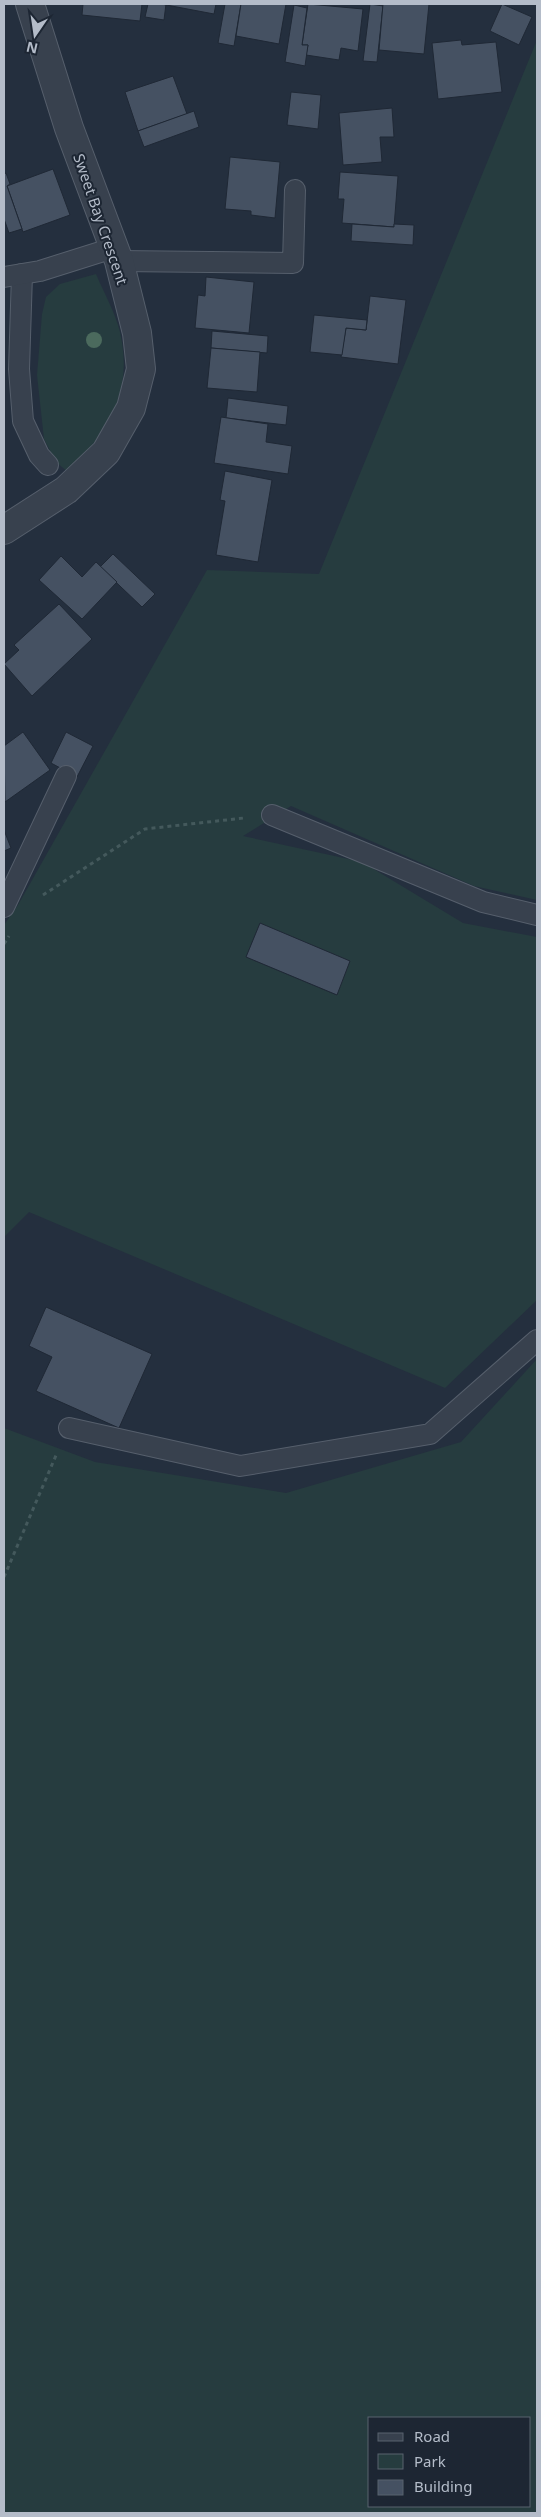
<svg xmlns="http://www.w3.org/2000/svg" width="541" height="2517" font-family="'Noto Sans',sans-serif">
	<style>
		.green { fill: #263c3f; fill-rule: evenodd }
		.building { fill: #455162; stroke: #1f2835 }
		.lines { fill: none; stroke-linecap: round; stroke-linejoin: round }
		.service-casing { stroke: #565f6c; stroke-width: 22 }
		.minor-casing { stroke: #565f6c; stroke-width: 30 }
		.path { stroke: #44595c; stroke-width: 3; stroke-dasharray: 4 4; stroke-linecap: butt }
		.service { stroke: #38414e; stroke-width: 20 }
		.minor { stroke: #38414e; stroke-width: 28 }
		.tree { fill: #4b6a5d }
		.labels { text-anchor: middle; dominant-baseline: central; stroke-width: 4; stroke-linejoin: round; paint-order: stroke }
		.street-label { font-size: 15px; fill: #b4bcc9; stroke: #1d2633 }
	</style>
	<rect width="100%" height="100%" fill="#242f3e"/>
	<!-- green -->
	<g class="green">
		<path d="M537,40V900L474,886L291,806L243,836L362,862L463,923L537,937V1300L445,1388L29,1212L4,1237V925L18,905L207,570L319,574ZM260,923L350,961L336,995L246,957Z"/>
		<path d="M96,274C104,293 115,312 120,332C134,393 108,431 68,472L56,462L44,439L37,375L42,314L46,297L60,284Z"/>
		<path d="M537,1359V2513H4V1428L95,1462L286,1493L461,1442ZM530,2418V2506H370V2418Z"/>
	</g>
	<!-- building -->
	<g class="building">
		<polygon points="83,4 142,4 140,21 82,15"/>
		<polygon points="148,4 166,4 164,20 145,17"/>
		<polygon points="161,4 216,4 214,14"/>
		<polygon points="225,4 241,4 234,46 218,43"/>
		<polygon points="241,4 286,4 279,44 236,36"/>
		<polygon points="308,4 363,9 358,51 341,48 339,60 306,55 308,45 302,45"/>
		<polygon points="370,4 383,6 377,62 363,61"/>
		<polygon points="383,4 429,4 424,54 379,50"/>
		<polygon points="502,4 532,17 519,45 490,31"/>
		<polygon points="294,5 307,8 302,45 308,45 305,66 285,62"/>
		<polygon points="461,40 462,45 496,42 502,92 438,99 432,43"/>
		<polygon points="173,76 187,114 138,131 125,92"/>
		<polygon points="291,92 321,95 318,129 287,125"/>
		<polygon points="392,108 394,137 380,137 382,162 343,165 339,113"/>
		<polygon points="194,111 199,127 144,147 138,131"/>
		<polygon points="230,157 280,162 275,218 251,215 251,211 225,209"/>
		<polygon points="53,169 70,215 23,232 7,186"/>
		<polygon points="340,172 398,176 394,227 342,223 344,199 338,199"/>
		<polygon points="6,173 10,184 7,186 22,229 9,233 4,219 4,174"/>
		<polygon points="352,224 394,227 394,224 414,225 413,245 351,241"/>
		<polygon points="206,277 254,282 249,333 195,328 198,295 205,296"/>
		<polygon points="370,296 406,300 398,364 341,357 346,328 366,330"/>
		<polygon points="314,315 367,320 366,330 346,328 342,355 310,352"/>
		<polygon points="212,331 268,336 267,353 211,348"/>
		<polygon points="211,348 260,352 257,392 207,388"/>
		<polygon points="228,398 288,406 286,425 226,418"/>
		<polygon points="221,417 268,424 266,442 292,446 288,474 214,463"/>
		<polygon points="225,471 272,480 258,562 216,555 225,501 220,500"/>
		<polygon points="113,554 155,594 142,607 100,567"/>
		<polygon points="61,556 82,577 96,562 117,582 82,619 39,580"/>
		<polygon points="59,604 92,639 32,696 4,664 19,650 14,645"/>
		<polygon points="23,732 50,770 5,802 4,746"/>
		<polygon points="66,732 93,746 77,777 51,763"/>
		<polygon points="4,830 11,848 4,851"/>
		<polygon points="260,923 350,961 337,995 246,957"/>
		<polygon points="46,1307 152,1354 119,1428 36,1391 52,1357 29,1346"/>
	</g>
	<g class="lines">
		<defs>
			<g id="service">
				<polyline points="119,261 293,263 295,190"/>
				<polyline points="22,274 19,369 23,421 39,455 48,465"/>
				<polyline points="4,277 40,271 113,248"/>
				<polyline points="272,815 483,902 537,915"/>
				<polyline points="4,907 66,776"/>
				<polyline points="69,1428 240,1466 430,1434 537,1340"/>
			</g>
			<polyline id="minor" points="4,530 66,490 106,452 131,408 141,369 137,333 119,261 69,128 30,4"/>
		</defs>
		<!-- service casing -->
		<use href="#service" class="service-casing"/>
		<!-- minor casing -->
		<use href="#minor" class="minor-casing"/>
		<!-- path -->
		<g class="path">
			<polyline points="43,895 145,829 244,818"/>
			<polyline points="4,944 9,936"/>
			<polyline points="4,1577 57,1453"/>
		</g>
		<!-- service -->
		<use href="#service" class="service"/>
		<!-- minor -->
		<use href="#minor" class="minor"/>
	</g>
	<!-- trees -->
	<circle class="tree" cx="94" cy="340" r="8"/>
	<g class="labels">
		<!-- street labels -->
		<g class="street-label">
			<text transform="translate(101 219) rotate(71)">Sweet Bay Crescent</text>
		</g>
	</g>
	<!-- border -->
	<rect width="541" height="2517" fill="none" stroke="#b4bcc9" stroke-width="10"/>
	<!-- legend -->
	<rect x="368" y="2417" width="162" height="90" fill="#1d2633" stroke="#59626f"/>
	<rect x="378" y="2433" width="25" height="8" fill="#38414e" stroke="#59626f"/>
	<text x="414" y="2442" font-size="15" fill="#b4bcc9">Road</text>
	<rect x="378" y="2454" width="25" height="15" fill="#263c3f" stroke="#59626f"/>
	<text x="414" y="2467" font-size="15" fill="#b4bcc9">Park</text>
	<rect x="378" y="2480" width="25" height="15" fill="#455162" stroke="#59626f"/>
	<text x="414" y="2492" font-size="15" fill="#b4bcc9">Building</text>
	<!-- north arrow -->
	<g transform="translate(35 35) rotate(193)" stroke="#1d2633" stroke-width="4" paint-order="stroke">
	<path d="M0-4L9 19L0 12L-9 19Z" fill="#b4bcc9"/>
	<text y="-8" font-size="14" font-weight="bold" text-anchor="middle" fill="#b4bcc9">N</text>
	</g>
</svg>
